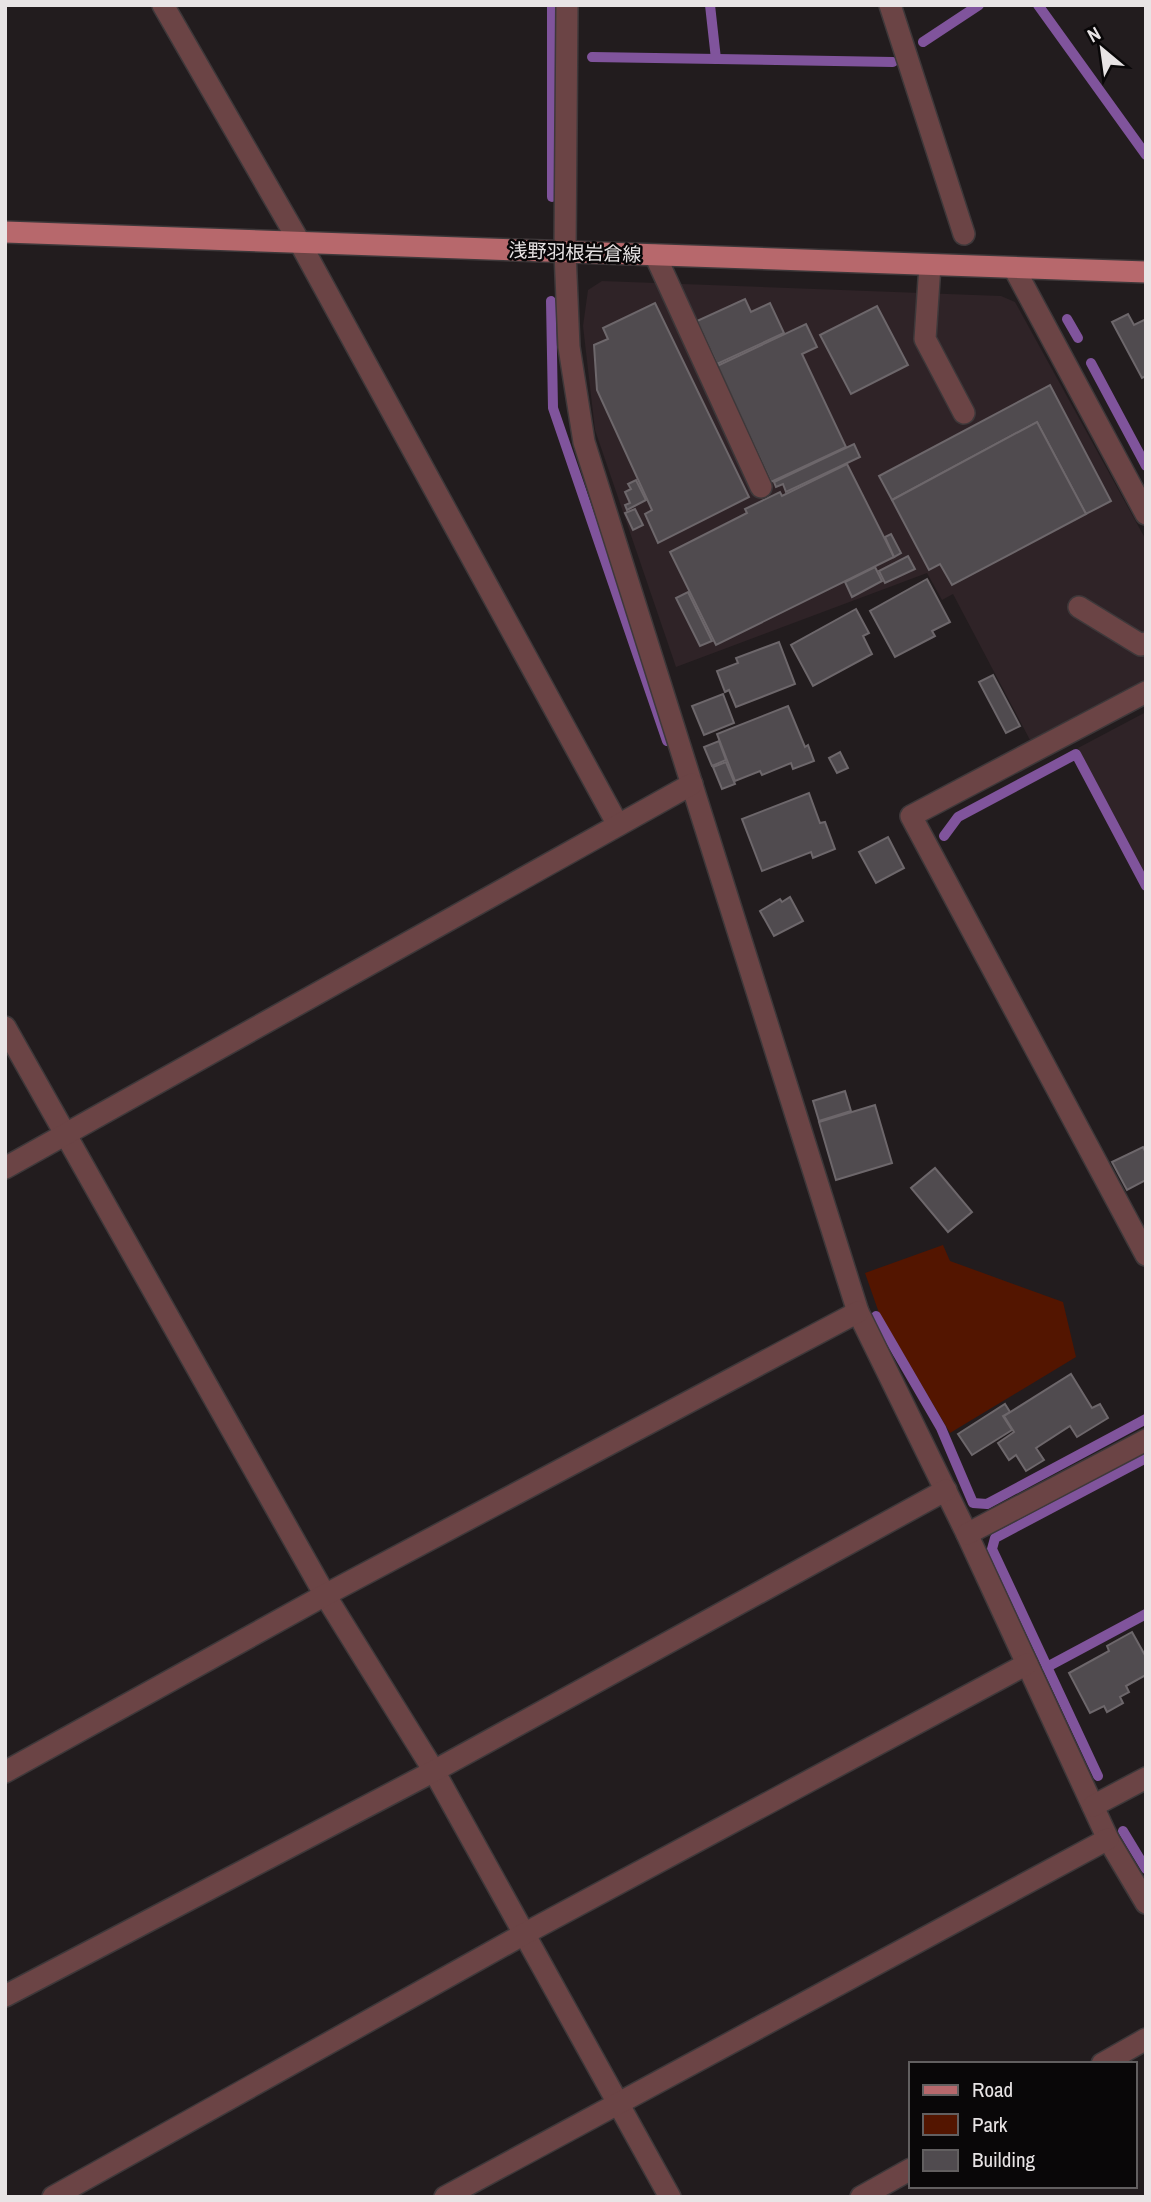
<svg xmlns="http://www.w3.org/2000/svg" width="1151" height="2202" font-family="'Archivo Narrow','Noto Sans JP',sans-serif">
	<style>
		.built { fill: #2f2327 }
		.green { fill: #531500 }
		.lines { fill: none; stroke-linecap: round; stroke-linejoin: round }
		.stream { stroke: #80549c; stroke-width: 10 }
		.building { fill: #504b4f; stroke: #6d676b; stroke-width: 2 }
		.minor-casing { stroke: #3e383a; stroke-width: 24 }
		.major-casing { stroke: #3e383a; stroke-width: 24 }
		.minor { stroke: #6b4445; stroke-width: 21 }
		.major { stroke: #b7686c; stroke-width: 21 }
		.labels { text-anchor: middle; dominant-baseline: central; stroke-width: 5; stroke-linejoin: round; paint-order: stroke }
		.street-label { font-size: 19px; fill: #e8e4e5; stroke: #090708 }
	</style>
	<rect width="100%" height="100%" fill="#221c1e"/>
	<!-- built -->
	<g class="built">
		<polygon points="602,281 1001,296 1015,302 1146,540 1146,679 1030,740 953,594 942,600 927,573 676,667 595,430 583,326 588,290"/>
		<polygon points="1146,712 1146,877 1078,748"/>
	</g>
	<!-- green -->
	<polygon class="green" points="943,1245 950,1261 1063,1302 1076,1357 950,1433 879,1313 865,1273"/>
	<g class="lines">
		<!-- stream -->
		<g class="stream">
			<polyline points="552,5 552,197"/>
			<polyline points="710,5 716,59"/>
			<polyline points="1038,5 1146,155"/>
			<polyline points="923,42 979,5"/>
			<polyline points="592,57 893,62"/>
			<polyline points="551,301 553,408 667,741"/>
			<polyline points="1067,319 1078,338"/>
			<polyline points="1091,363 1146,466"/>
			<polyline points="944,836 958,817 1076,754 1146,886"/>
			<polyline points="876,1316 941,1428 973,1503 987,1504 1146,1419"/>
			<polyline points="1047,1667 1146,1614"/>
			<polyline points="1098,1776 992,1549 995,1538 1146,1458"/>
			<polyline points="1123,1831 1146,1869"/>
		</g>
	</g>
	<!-- building -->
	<g class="building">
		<polygon points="745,299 751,312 770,303 784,333 717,364 697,321"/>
		<polygon points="655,303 749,497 658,543 645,514 652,510 597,390 594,345 608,339 603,328"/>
		<polygon points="877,306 908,365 851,394 820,335"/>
		<polygon points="1128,314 1134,325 1146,319 1146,376 1142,378 1112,322"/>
		<polygon points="806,324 817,347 802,354 846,447 771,482 717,366"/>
		<polygon points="1050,385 1111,501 1086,514 1037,422 892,500 879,476"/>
		<polygon points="1037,422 1086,514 952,585 940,564 929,570 892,500"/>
		<polygon points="854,444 860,457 786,492 783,484 776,487 774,482"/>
		<polygon points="847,464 894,557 716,645 670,552 747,513 745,509 780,492 782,496"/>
		<polygon points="636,480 646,500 627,510 625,505 630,503 625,492 631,489 628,484"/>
		<polygon points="635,509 643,525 633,530 625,513"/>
		<polygon points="891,534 901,553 894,557 885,537"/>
		<polygon points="908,556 915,569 885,583 879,571"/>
		<polygon points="875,567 882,581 852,597 845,582"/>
		<polygon points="927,579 950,622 932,631 935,636 895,657 870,611"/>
		<polygon points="688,592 712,641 700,646 676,598"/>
		<polygon points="856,609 869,633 863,636 872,654 813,686 791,645"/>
		<polygon points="779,642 795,684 736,707 729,690 725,692 717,671 738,663 736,658"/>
		<polygon points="993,675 1020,726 1006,733 979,682"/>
		<polygon points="723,694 734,723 704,735 692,706"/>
		<polygon points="788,706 805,747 808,745 814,761 793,769 791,763 762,775 760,771 735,781 717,734"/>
		<polygon points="719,741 726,760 712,766 704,747"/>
		<polygon points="840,752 848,768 837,773 829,758"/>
		<polygon points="726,762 735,784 722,789 713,767"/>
		<polygon points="809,793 820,823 825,822 835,849 813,858 811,852 762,871 742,819"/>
		<polygon points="888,837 904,868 876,883 859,852"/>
		<polygon points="790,897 803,921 774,936 760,911 780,899 782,902"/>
		<polygon points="845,1091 851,1111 819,1121 813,1101"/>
		<polygon points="875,1105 892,1163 836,1180 819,1122"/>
		<polygon points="1143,1147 1146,1153 1146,1180 1127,1190 1112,1162"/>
		<polygon points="935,1168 972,1212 948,1232 911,1188"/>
		<polygon points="1071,1374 1092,1408 1100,1404 1108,1418 1077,1437 1070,1426 1036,1448 1044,1460 1026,1471 1016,1455 1009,1460 998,1443 1014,1432 1004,1416"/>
		<polygon points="1005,1404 1010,1412 1003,1416 1012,1430 972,1455 958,1434"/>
		<polygon points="1132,1632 1146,1657 1146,1675 1126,1686 1129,1692 1120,1697 1123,1703 1107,1712 1104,1706 1090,1713 1069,1673 1109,1651 1107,1646"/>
	</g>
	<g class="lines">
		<defs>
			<g id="minor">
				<polyline points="163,5 300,243 618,825"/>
				<polyline points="567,5 565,252 569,347 584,442 858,1312 967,1534 1108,1839 1146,1903"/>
				<polyline points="890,5 964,234"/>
				<polyline points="655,255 761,487"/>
				<polyline points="930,265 925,339 964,413"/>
				<polyline points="1014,268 1146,514"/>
				<polyline points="1079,607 1141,645 1146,643"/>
				<polyline points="1146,692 911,816 1146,1255"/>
				<polyline points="5,1027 325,1595 434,1771 670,2197"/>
				<polyline points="5,1168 692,784"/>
				<polyline points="967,1534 1146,1440"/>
				<polyline points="5,1772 325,1595 858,1312"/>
				<polyline points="1093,1806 1146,1778"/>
				<polyline points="5,1996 434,1771 946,1490"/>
				<polyline points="1102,2064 1146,2039"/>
				<polyline points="53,2197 524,1934 1027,1664"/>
				<polyline points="445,2197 1108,1839"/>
				<polyline points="861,2197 911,2169"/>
			</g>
			<polyline id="major" points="5,232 1146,272"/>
		</defs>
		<!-- minor casing -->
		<use href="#minor" class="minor-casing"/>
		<!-- major casing -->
		<use href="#major" class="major-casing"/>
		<!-- minor -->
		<use href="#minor" class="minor"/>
		<!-- major -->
		<use href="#major" class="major"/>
	</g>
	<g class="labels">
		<!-- street labels -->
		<g class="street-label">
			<text transform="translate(575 252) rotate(2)">浅野羽根岩倉線</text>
		</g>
	</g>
	<!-- border -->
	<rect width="1151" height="2202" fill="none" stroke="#e8e4e5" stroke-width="14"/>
	<!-- legend -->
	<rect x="909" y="2062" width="228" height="126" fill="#090708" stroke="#625f60" stroke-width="2"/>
	<rect x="923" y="2085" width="35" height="10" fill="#b7686c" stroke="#625f60" stroke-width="2"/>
	<text x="972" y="2097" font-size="21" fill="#e8e4e5">Road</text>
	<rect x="923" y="2114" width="35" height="21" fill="#531500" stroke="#625f60" stroke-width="2"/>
	<text x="972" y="2132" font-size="21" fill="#e8e4e5">Park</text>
	<rect x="923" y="2150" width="35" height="21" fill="#504b4f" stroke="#625f60" stroke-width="2"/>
	<text x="972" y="2167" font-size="21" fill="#e8e4e5">Building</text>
	<!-- north arrow -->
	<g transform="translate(1102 49) rotate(331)" stroke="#090708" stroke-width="5" paint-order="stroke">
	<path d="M0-5L12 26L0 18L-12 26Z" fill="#e8e4e5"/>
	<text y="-10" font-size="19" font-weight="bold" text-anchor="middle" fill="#e8e4e5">N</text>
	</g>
</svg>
